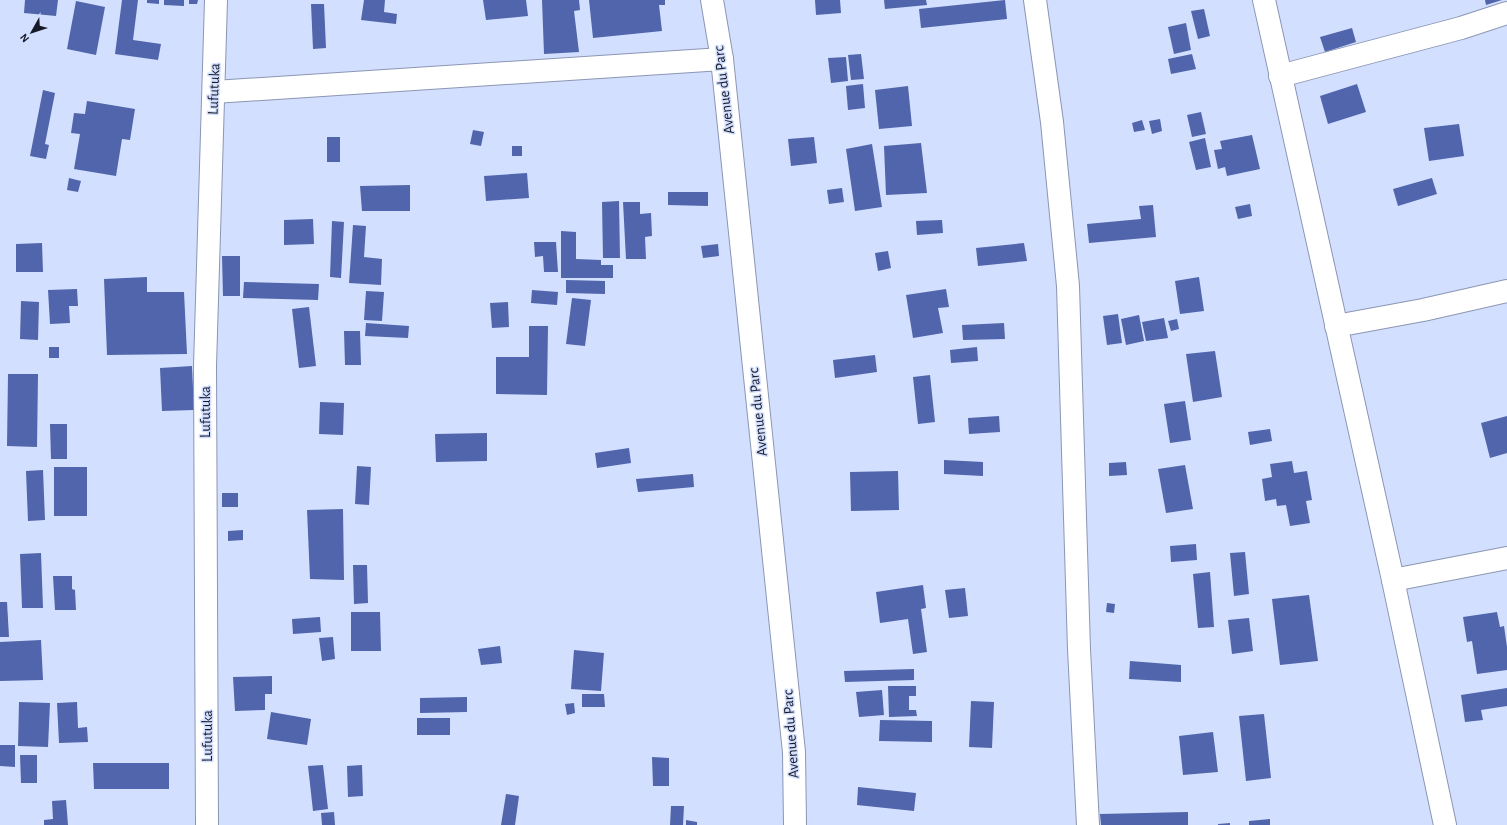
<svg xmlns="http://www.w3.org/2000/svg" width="1507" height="825" font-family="'Alegreya Sans',sans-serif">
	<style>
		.building { fill: #5065ab }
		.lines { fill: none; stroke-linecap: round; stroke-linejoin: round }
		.minor-casing { stroke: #8b96b3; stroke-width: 24 }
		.minor { stroke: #fff; stroke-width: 22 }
		.labels { text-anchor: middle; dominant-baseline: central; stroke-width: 3; stroke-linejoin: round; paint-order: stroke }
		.street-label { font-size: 15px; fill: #161a26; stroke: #d3dfff }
	</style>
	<rect width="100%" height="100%" fill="#d3dfff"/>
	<!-- building -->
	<g class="building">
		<polygon points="25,0 58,0 56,16 24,13"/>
		<polygon points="122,0 138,0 133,40 161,44 158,60 115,54"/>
		<polygon points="147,0 159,0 159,4 147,3"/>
		<polygon points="164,0 184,0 184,6 164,5"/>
		<polygon points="189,0 198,0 197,4 189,4"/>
		<polygon points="364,0 385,0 384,12 397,14 396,24 361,20"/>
		<polygon points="483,0 526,0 528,16 486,20"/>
		<polygon points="542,0 579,0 580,10 574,11 579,52 544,54"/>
		<polygon points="589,0 665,0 665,5 659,5 662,31 593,38"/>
		<polygon points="815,0 840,0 841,13 816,15"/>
		<polygon points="884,0 926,0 927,5 885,9"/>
		<polygon points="1005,0 1007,19 921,28 919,9"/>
		<polygon points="1485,0 1502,0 1486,5"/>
		<polygon points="76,1 105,7 96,55 67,49"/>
		<polygon points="311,4 324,4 326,48 313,49"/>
		<polygon points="1204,9 1210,36 1198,39 1191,11"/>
		<polygon points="1186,23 1191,50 1174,54 1168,27"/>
		<polygon points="1352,28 1356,42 1325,52 1320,37"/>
		<polygon points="861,54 864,79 851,80 848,55"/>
		<polygon points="1192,54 1196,69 1171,74 1168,59"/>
		<polygon points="846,57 848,81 831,83 828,58"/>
		<polygon points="863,84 865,108 848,110 846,86"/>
		<polygon points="1357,84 1366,112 1328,124 1320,96"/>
		<polygon points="908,86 912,126 879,129 875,90"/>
		<polygon points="43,90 55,93 45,144 49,145 46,159 30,156"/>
		<polygon points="87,101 135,109 130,140 122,139 116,176 74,169 80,134 71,133 74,113 85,114"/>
		<polygon points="1201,112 1206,134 1192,137 1187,115"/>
		<polygon points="1160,119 1162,131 1152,134 1149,121"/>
		<polygon points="1142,120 1145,130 1134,132 1132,123"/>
		<polygon points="1459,124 1464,156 1429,161 1424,128"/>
		<polygon points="473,130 484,132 481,146 470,144"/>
		<polygon points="1252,135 1260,169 1227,176 1225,167 1218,169 1214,150 1222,149 1220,141"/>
		<rect x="327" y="137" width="13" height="25"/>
		<polygon points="814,137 817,163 791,166 788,139"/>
		<polygon points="1205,138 1211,167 1196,170 1189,142"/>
		<polygon points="921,143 927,193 886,195 884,146"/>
		<polygon points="872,144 882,207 855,211 846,149"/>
		<rect x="512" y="146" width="10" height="10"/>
		<polygon points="527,173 529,198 486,201 484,176"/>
		<polygon points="69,178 81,181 78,192 67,190"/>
		<polygon points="1432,178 1437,194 1398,206 1393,189"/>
		<polygon points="410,185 410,211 362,211 360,186"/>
		<polygon points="842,188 844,202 829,204 827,190"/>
		<polygon points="668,192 708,192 708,206 668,205"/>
		<polygon points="619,201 620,258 603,258 602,202"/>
		<polygon points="623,202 640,202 640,214 651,213 652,236 645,237 646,259 626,259"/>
		<polygon points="1250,204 1252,216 1238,219 1235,207"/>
		<polygon points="1153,205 1156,237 1089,243 1087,224 1141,219 1139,206"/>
		<polygon points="313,219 314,244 284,245 284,220"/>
		<polygon points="942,220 943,233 917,235 916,221"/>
		<polygon points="332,221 344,222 341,278 330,277"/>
		<polygon points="353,225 366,226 364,257 382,259 381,285 349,283"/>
		<polygon points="561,231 576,232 576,259 601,260 601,265 613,265 613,278 561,278"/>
		<polygon points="534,242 556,242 558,272 544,272 543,256 535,257"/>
		<polygon points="42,243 43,272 16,272 16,244"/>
		<polygon points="1024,243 1027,261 978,266 976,248"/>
		<polygon points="718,244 719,256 703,258 701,246"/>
		<polygon points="888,251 891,268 878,271 875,253"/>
		<polygon points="222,256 240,256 240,296 223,296"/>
		<polygon points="147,277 147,292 184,292 187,354 107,355 104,279"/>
		<polygon points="1199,277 1204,311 1180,314 1175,281"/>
		<polygon points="566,280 605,281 605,294 566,293"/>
		<polygon points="244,282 319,284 318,300 243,298"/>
		<polygon points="77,289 78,306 69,306 70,323 50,324 48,290"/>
		<polygon points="946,289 949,307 938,308 943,333 913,338 906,295"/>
		<polygon points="532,290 558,292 557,305 531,303"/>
		<polygon points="366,291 384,292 382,321 364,320"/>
		<polygon points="572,298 591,300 585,346 566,344"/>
		<polygon points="21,301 39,302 38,340 20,339"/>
		<polygon points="508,302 509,327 492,328 490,303"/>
		<polygon points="309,307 316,366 299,368 292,309"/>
		<polygon points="1118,314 1122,343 1107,345 1103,316"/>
		<polygon points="1139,315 1144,341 1126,345 1121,319"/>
		<polygon points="1164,318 1168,338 1146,341 1142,322"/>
		<polygon points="1177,319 1179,329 1171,331 1168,321"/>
		<polygon points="366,323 409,326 408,338 365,336"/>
		<polygon points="1004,323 1005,339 963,340 962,325"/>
		<polygon points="529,326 548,326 547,395 496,394 496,357 529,357"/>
		<polygon points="344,331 360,331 361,365 345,365"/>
		<rect x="49" y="347" width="10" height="11"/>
		<polygon points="977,347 978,361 951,363 950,350"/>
		<polygon points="1215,351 1222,397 1193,402 1186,354"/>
		<polygon points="875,355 877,372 835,378 833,360"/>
		<polygon points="192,366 194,410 162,411 160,368"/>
		<polygon points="8,374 38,374 37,447 7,446"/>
		<polygon points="930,375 935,422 918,424 913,377"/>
		<polygon points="1185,401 1191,440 1170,443 1164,404"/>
		<polygon points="320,402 344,403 343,435 319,434"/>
		<polygon points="999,416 1000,432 969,434 968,418"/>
		<polygon points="1507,416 1507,453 1490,458 1481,423"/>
		<polygon points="50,424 67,424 67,459 51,459"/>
		<polygon points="1270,429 1272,441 1250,445 1248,432"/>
		<polygon points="487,433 487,461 436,462 435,434"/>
		<polygon points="629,448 631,463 597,468 595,453"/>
		<polygon points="944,460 983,462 983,476 944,474"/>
		<polygon points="1292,461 1294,473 1307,471 1312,500 1306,501 1310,523 1290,526 1286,505 1277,506 1276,499 1265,501 1262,479 1272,477 1270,464"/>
		<polygon points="1126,462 1127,475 1109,476 1109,463"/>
		<polygon points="1185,465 1193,509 1166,513 1158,469"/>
		<polygon points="357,466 371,467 369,505 355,504"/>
		<rect x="54" y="467" width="33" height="49"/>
		<polygon points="43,470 45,520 28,521 26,471"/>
		<polygon points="898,471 899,510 851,511 850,472"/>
		<polygon points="693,474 694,487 638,492 636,479"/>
		<rect x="222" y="493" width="16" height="14"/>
		<polygon points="343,509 344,580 310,579 307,510"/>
		<polygon points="243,530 243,540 228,541 228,531"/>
		<polygon points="1196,544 1197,560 1171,562 1170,546"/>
		<polygon points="1245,552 1249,594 1234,596 1230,553"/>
		<polygon points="41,553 43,608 22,608 20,554"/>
		<polygon points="353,565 367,565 368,603 354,604"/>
		<polygon points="1210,572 1214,627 1198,628 1193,574"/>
		<polygon points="53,576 72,576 72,589 75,590 76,610 55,610"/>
		<polygon points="923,585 926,608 921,609 927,652 913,654 908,619 880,623 876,592"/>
		<polygon points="965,588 968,616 949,618 945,590"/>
		<polygon points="1309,595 1318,661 1280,665 1272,599"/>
		<polygon points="0,602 7,602 9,637 0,637"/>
		<polygon points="1107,603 1115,604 1114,613 1106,612"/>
		<polygon points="351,612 380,612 381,651 351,651"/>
		<polygon points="1497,612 1500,627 1504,626 1507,647 1507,670 1477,674 1472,641 1467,642 1463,617"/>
		<polygon points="320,617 321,632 293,634 292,619"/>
		<polygon points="1249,618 1253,651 1232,654 1228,620"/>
		<polygon points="333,637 335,659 322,661 319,638"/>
		<polygon points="41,640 43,680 0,681 0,642"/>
		<polygon points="500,646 502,663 481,665 478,649"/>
		<polygon points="574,650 604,653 601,691 571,689"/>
		<polygon points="1130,661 1181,665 1181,682 1129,679"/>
		<polygon points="914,669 914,680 845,682 844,671"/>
		<polygon points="272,676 272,694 265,694 265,710 235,711 233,677"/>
		<polygon points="888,686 916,686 916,696 909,696 909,710 916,710 917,716 889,717"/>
		<polygon points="1507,688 1507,706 1481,710 1483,720 1465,722 1461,695"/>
		<polygon points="882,690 884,715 859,717 856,692"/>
		<polygon points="582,694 604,694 605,707 582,707"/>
		<polygon points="467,697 467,712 420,713 420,698"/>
		<polygon points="971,701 994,702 992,748 969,747"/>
		<polygon points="19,702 50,703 48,747 18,746"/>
		<polygon points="77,702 78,728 87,727 88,742 59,743 57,703"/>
		<polygon points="574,703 575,713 567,715 565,704"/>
		<polygon points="271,712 311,719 307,745 267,739"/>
		<polygon points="1264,714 1271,778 1246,781 1239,716"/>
		<rect x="417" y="718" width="33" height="17"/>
		<polygon points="880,720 932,721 932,742 879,741"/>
		<polygon points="1213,732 1218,772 1183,775 1179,736"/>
		<polygon points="0,745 15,745 15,767 0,766"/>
		<polygon points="20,755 37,755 37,783 21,783"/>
		<polygon points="652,757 669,758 669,786 653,786"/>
		<polygon points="93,763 169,763 169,789 94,789"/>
		<polygon points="323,765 328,809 313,811 308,766"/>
		<polygon points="362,765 363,796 348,797 347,766"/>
		<polygon points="858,787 916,793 914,811 857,805"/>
		<polygon points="506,794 519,796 515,825 501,825"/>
		<polygon points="66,800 68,825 44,825 44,820 53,819 52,801"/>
		<polygon points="671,806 684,806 683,825 670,825"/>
		<polygon points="334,812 335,825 322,825 321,813"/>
		<polygon points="1188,812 1188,825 1101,825 1100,814"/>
		<polygon points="1270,819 1270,825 1249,825 1249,821"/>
		<polygon points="686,820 697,822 697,825 686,825"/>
		<polygon points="1230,823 1230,825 1218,825 1218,824"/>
	</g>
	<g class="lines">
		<defs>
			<g id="minor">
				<polyline points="712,0 722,59 794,752 795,825"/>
				<polyline points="1035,0 1052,122 1068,286 1079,649 1088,825"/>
				<polyline points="1264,0 1393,580 1445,825"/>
				<polyline points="1280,76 1461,28 1507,13"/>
				<polyline points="214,92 722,59"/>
				<polyline points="1336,326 1423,310 1507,291"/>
				<polyline points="1393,580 1507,558"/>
				<polyline points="207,825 205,366 216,0"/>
			</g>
		</defs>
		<!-- minor casing -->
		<use href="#minor" class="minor-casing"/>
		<!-- minor -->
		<use href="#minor" class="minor"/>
	</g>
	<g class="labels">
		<!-- street labels -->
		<g class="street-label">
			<text transform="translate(214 89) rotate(-88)">Lufutuka</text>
			<text transform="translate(724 90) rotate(-97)">Avenue du Parc</text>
			<text transform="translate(205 412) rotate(-90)">Lufutuka</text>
			<text transform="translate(758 412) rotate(-96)">Avenue du Parc</text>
			<text transform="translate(791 734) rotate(-94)">Avenue du Parc</text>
			<text transform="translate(207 736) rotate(-90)">Lufutuka</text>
		</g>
	</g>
	<!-- north arrow -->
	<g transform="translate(32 32) rotate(231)" stroke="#d3dfff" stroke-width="3" paint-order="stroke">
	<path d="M0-3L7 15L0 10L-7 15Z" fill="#161a26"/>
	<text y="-6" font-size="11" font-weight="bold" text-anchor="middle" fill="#161a26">N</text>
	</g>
</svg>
